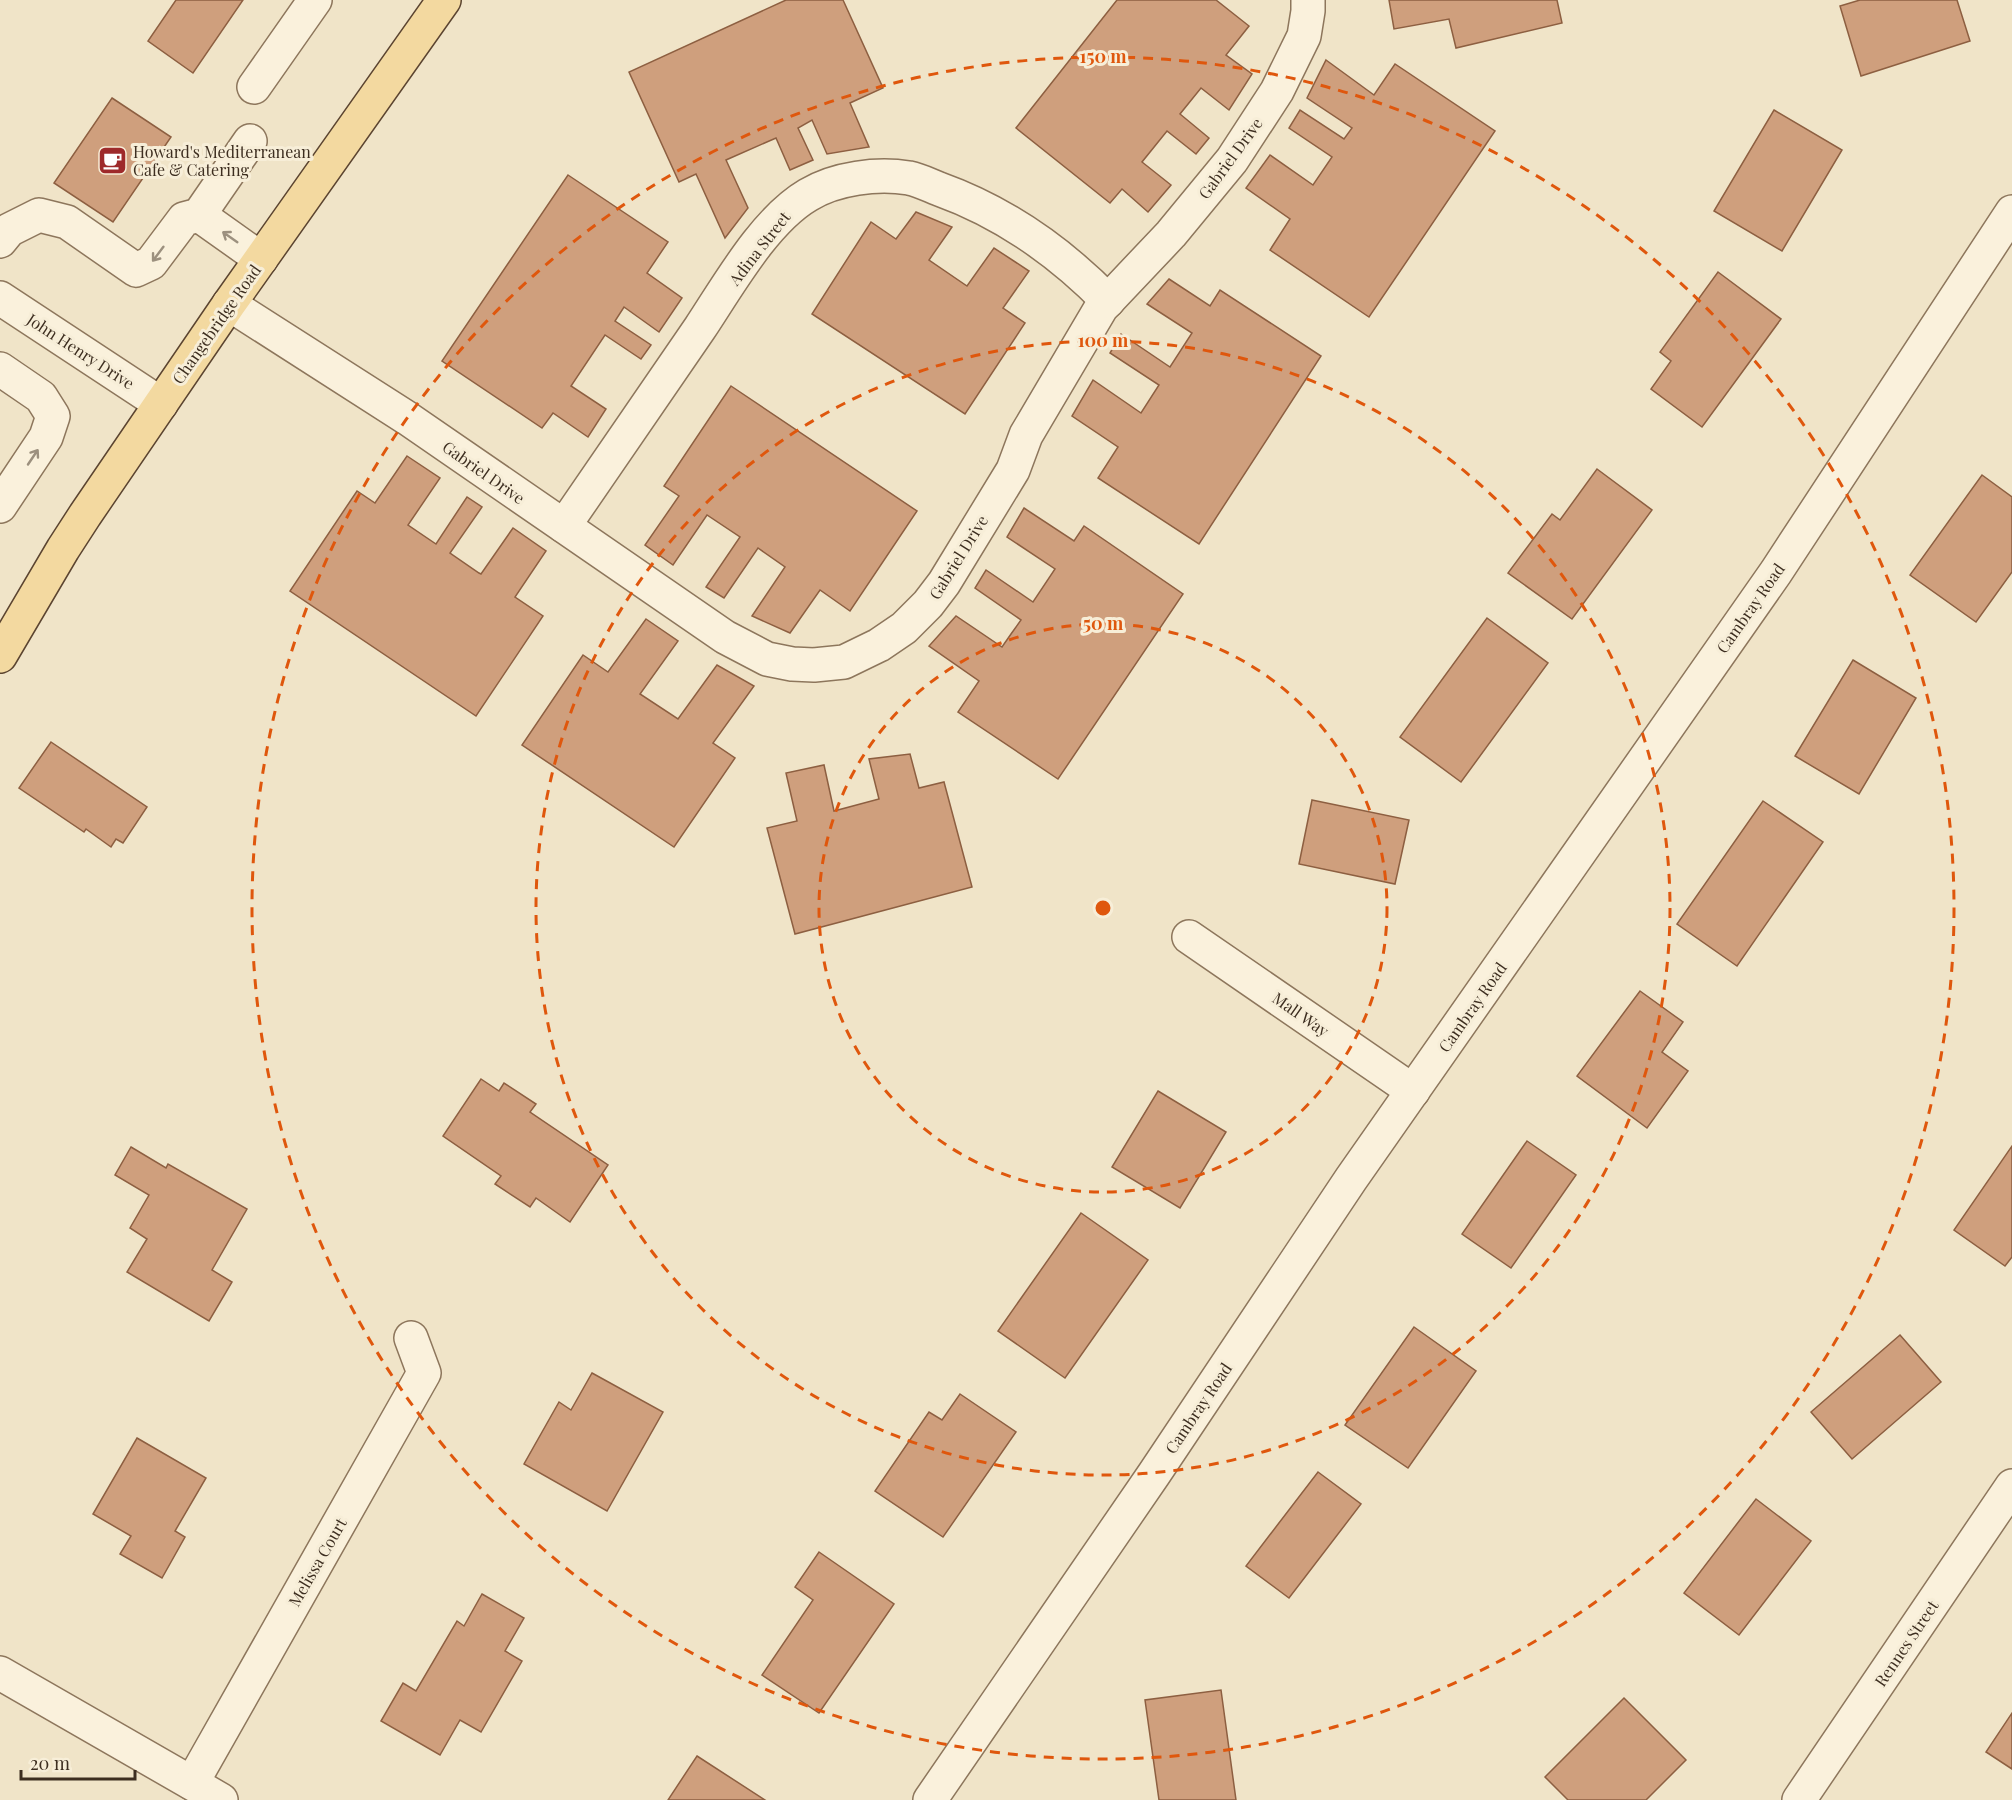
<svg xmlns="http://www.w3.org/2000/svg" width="2012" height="1800" font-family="'Playfair Display',serif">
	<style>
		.building { fill: #cf9f7d; stroke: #8d5f41; stroke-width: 1.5 }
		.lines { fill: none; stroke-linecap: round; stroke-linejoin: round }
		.minor-casing { stroke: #8d765c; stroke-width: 36 }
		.major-casing { stroke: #5b4430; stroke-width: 36 }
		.minor { stroke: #faf1dc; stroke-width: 33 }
		.major { stroke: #f3d9a0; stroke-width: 33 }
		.oneway { stroke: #9c907e }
		.ring { fill: none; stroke: #df570d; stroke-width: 3; stroke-dasharray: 10 8 }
		.labels { text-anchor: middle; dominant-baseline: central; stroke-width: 6; stroke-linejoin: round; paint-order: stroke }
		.poi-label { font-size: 16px; fill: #3d2e20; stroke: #f7eed8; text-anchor: start }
		.street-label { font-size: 16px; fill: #3d2e20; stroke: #f7eed8 }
		.centre { fill: #df570d; stroke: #f7eed8; stroke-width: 3 }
		.ring-label { font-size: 18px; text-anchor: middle; font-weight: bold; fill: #df570d; stroke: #f7eed8; stroke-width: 6; stroke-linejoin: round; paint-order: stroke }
	</style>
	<rect width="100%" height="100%" fill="#f0e4c8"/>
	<!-- building -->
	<g class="building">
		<polygon points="176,0 243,0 193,73 148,41"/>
		<polygon points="786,0 843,0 883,88 850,103 869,147 827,154 812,120 798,128 813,160 790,170 776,138 726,160 748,208 725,238 696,174 679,182 629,72"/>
		<polygon points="1117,0 1216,0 1249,26 1226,55 1252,74 1229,110 1201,88 1180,114 1209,138 1196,154 1167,131 1142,162 1171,185 1148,212 1122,189 1110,203 1016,128"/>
		<polygon points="1389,0 1557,0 1562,23 1456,48 1449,19 1394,29"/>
		<polygon points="1860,0 1957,0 1970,41 1861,76 1840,6"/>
		<polygon points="1326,60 1374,95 1395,64 1495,131 1369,317 1270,250 1290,219 1246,188 1270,155 1313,185 1332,157 1289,128 1300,110 1344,139 1352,128 1307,98"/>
		<polygon points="112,98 171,137 113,222 54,183"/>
		<polygon points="1774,110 1842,150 1782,251 1714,211"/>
		<polygon points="568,175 668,242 647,273 682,298 659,332 624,307 615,321 651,345 641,359 605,335 571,386 606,409 588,437 553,413 542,428 442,361"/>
		<polygon points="916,212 952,227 929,260 967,286 994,248 1029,271 1003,308 1025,323 965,414 812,314 871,222 896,239"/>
		<polygon points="1718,272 1781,319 1702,427 1651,389 1671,361 1660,352"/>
		<polygon points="1169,279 1210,306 1220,290 1321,356 1199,544 1098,478 1118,447 1072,416 1093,380 1141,413 1159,385 1110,353 1121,334 1170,367 1192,333 1147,304"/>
		<polygon points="731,386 917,511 850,611 820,590 790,633 752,616 785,567 758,548 724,598 706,587 740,537 707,515 673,565 645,545 679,496 664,486"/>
		<polygon points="407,456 440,478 408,525 436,544 467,497 482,507 450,553 479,573 481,574 513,528 546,551 515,597 543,616 476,716 290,591 357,491 375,503"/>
		<polygon points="1597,469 1652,510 1572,619 1508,573 1552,514 1560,520"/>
		<polygon points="1982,475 2012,497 2012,572 1976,622 1910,575"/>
		<polygon points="1024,508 1074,541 1084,526 1183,594 1058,779 958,712 979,681 929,646 956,616 1002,647 1011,634 1021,620 975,588 986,570 1033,602 1055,569 1007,537"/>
		<polygon points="1487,618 1548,663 1461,782 1400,737"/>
		<polygon points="646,619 678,641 640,694 678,719 717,665 754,686 713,743 735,758 674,847 522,745 583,655 608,672"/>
		<polygon points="1853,660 1916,698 1859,794 1795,756"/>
		<polygon points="51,742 147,807 123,843 116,839 111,847 86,829 84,832 19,788"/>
		<polygon points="910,754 919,788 944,782 972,887 795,934 767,828 797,821 786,773 824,765 834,811 879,799 869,759"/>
		<polygon points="1312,800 1409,820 1395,884 1299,864"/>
		<polygon points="1763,801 1823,842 1737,966 1677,924"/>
		<polygon points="1640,991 1683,1022 1662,1052 1688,1071 1647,1128 1577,1076"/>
		<polygon points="481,1079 499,1091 504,1083 536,1104 530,1112 608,1165 570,1222 536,1198 530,1207 495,1184 501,1176 443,1136"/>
		<polygon points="1158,1091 1226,1132 1180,1208 1112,1167"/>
		<polygon points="1527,1141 1576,1175 1511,1268 1462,1234"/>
		<polygon points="2012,1146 2012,1257 2005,1266 1954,1230"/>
		<polygon points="131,1147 166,1168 168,1164 247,1209 212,1270 232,1282 209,1321 127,1272 147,1239 130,1228 149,1195 115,1175"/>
		<polygon points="1081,1213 1148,1260 1065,1378 998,1331"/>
		<polygon points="1414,1327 1476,1371 1408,1468 1345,1425"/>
		<polygon points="1900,1335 1941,1382 1852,1459 1811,1412"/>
		<polygon points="592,1373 663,1412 607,1511 524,1464 559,1402 571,1410"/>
		<polygon points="960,1394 1016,1432 943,1537 875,1491 929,1412 942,1420"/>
		<polygon points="137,1438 206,1478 175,1531 185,1537 162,1578 120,1554 131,1536 93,1514"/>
		<polygon points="1318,1472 1361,1504 1289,1598 1246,1566"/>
		<polygon points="1756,1499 1811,1541 1739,1635 1684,1593"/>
		<polygon points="819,1552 894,1604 819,1713 762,1675 813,1600 795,1587"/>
		<polygon points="482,1594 524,1618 505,1651 522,1661 481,1732 460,1720 440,1755 381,1721 403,1683 416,1691 457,1621 464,1626"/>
		<polygon points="1221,1690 1236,1800 1159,1800 1145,1700"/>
		<polygon points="1624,1698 1686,1760 1646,1800 1568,1800 1545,1777"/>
		<polygon points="2012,1713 2012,1769 1986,1752"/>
		<polygon points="697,1756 765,1800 668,1800"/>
	</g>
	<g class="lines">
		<defs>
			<g id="minor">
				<polyline points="254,87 315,0"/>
				<polyline points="199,215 261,259"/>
				<polyline points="0,241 9,230 39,215 67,222 136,270 151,263 184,219 199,215 250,141"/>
				<polyline points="0,298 161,404"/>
				<polyline points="229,304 407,418 725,637 767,659 792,664 814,665 844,662 879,645 904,628 928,604 944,583 1013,470 1026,435 1101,308 1171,234 1232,160 1277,91 1304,36 1308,11 1308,0"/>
				<polyline points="0,369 41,397 53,416 46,437 0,506"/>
				<path d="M564,526C609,460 654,394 700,328C728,286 764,221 808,195C836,178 877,173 909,178C919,180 929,185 939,189C1003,212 1060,252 1108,301"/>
				<polyline points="1189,937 1413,1091"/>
				<polyline points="0,1673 221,1800"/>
				<polyline points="192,1783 424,1373 411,1338"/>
				<polyline points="930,1800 1154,1474 1351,1179 1776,572 2012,212"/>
				<polyline points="1799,1800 2012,1486"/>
			</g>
			<polyline id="major" points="0,656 63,549 85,515 229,304 444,0"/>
		</defs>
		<!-- minor casing -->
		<use href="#minor" class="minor-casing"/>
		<!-- major casing -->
		<use href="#major" class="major-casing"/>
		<!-- minor -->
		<use href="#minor" class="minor"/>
		<!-- major -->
		<use href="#major" class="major"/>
	</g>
	<!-- one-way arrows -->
	<defs><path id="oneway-shaft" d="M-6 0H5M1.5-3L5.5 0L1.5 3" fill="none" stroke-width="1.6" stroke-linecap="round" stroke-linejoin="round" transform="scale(1.5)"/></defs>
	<g class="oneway">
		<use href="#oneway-shaft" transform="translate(230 237) rotate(-145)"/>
		<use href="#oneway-shaft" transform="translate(158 254) rotate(127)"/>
		<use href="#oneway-shaft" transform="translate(33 457) rotate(-56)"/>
	</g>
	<!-- distance rings -->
	<g class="ring">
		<circle cx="1103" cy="908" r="284"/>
		<circle cx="1103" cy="908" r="567"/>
		<circle cx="1103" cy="908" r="851"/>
	</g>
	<!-- icons -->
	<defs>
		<symbol id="cafe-square" viewBox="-11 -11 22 22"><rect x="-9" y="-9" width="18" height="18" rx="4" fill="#9e2a2b" stroke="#f7eed8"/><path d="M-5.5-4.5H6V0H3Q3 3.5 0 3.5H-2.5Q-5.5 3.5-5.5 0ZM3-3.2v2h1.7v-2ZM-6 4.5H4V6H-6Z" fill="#fff"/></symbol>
	</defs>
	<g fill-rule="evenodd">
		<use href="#cafe-square" x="96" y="144" width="33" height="33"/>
	</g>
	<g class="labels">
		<!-- poi labels -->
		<g class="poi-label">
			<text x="133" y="151">Howard's Mediterranean<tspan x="133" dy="18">Cafe &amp; Catering</tspan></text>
		</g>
		<!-- street labels -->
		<g class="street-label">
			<text transform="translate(1230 158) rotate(-54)">Gabriel Drive</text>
			<text transform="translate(759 248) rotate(-52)">Adina Street</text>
			<text transform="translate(216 324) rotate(-55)">Changebridge Road</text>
			<text transform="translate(81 351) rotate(33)">John Henry Drive</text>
			<text transform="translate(484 472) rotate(35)">Gabriel Drive</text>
			<text transform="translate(958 557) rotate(-58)">Gabriel Drive</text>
			<text transform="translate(1750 608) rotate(-55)">Cambray Road</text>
			<text transform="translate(1472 1007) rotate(-55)">Cambray Road</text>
			<text transform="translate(1301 1014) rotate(35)">Mall Way</text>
			<text transform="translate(1198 1408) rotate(-56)">Cambray Road</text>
			<text transform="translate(317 1562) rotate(-60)">Melissa Court</text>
			<text transform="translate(1906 1643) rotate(-56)">Rennes Street</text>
		</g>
	</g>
	<circle cx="1103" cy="908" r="9" class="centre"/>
	<g class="ring-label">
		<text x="1103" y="63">150 m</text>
		<text x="1103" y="347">100 m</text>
		<text x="1103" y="630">50 m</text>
	</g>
	<!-- scale -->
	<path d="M21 1770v9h114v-9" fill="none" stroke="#3d2e20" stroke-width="3"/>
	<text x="30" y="1770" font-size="18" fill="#3d2e20" stroke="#f7eed8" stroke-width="4.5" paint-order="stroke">20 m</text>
</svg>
